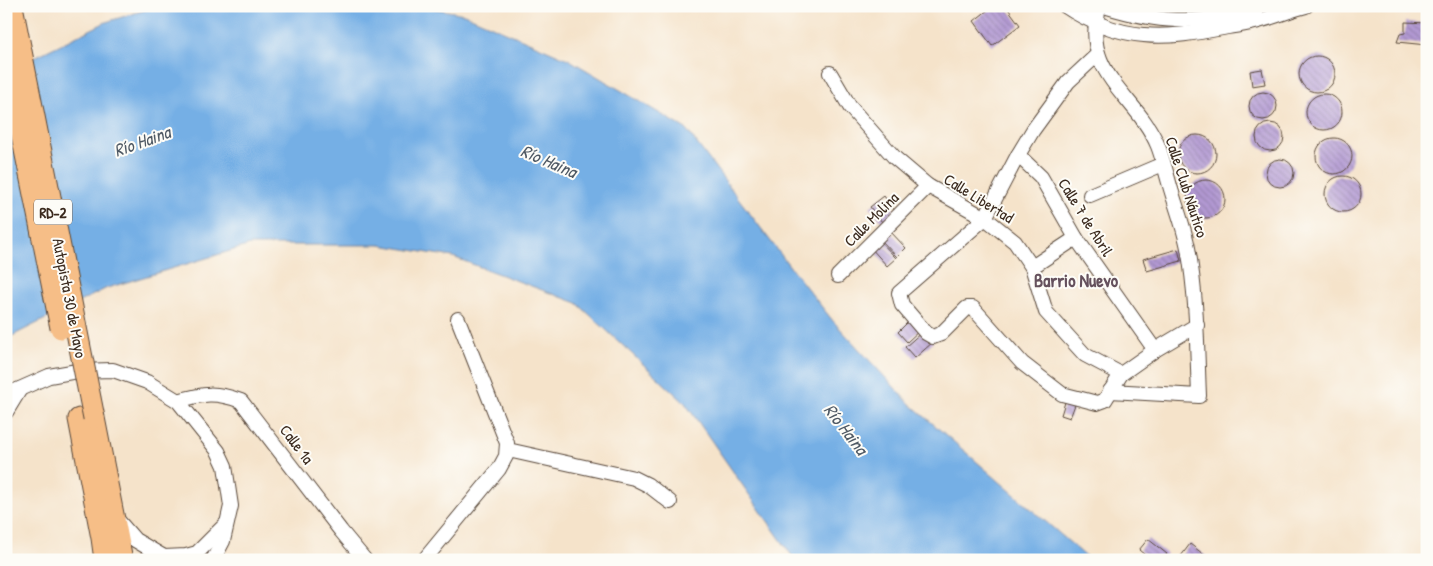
<svg xmlns="http://www.w3.org/2000/svg" width="1433" height="566" font-family="'Patrick Hand',sans-serif">
	<style>
		.water { fill: #74afe5; stroke: #586c82 }
		.building { fill: url(#building-back-hatch) }
		.lines { fill: none; stroke-linecap: round; stroke-linejoin: round }
		.minor-casing { stroke: #574638; stroke-width: 16 }
		.highway-casing { stroke: #574638; stroke-width: 23 }
		.minor { stroke: #fff; stroke-width: 14 }
		.highway { stroke: #f6be87; stroke-width: 21 }
		.highway-bridge-casing { stroke: #574638; stroke-width: 23; stroke-linecap: butt }
		.highway-bridge { stroke: #f6be87; stroke-width: 21 }
		.labels { text-anchor: middle; dominant-baseline: central; stroke-width: 4; stroke-linejoin: round; paint-order: stroke }
		.shield { fill: #fdfcf7; stroke: #75695f; stroke-width: 1 }
		.shield-label { font-size: 15px; font-weight: bold; fill: #3b2a1e }
		.street-label { font-size: 16px; fill: #3b2a1e; stroke: #fdfcf7 }
		.water-label { font-size: 18px; font-style: italic; fill: #4f5964; stroke: #fdfcf7 }
		.neighbourhood-label { font-size: 18px; font-weight: bold; fill: #65515d; stroke: #fdfcf7 }
	</style>
	<defs>
		<pattern id="building-back-hatch" width="6" height="6" patternUnits="userSpaceOnUse" patternTransform="scale(1.25)"><rect width="6" height="6" fill="#b299d3"/><path d="M-1 5l2 2M0 0l6 6M5-1l2 2" fill="none" stroke="#927dab"/></pattern>
	</defs>
	<rect width="100%" height="100%" fill="#fdfcf7"/>
	<filter id="ink" filterUnits="userSpaceOnUse"><feTurbulence type="fractalNoise" baseFrequency=".02" numOctaves="2"/><feDisplacementMap in="SourceGraphic" scale="10" xChannelSelector="R" yChannelSelector="G"/><feConvolveMatrix kernelMatrix="1 2 1 2 8 2 1 2 1" color-interpolation-filters="sRGB"/></filter>
	<filter id="wash" filterUnits="userSpaceOnUse"><feTurbulence type="fractalNoise" baseFrequency=".0096" numOctaves="4" result="noise"/><feDisplacementMap in="SourceGraphic" scale="20" xChannelSelector="R" yChannelSelector="G"/><feGaussianBlur stdDeviation="1.12" result="paint"/><feColorMatrix in="noise" values="0 0 0 0 0 0 0 0 0 0 0 0 0 0 0 0 0 1.4 0 .05"/><feComposite in="paint" operator="in"/></filter>
	<g filter="url(#wash)">
		<rect width="100%" height="100%" fill="#f5e3ca"/>
		<!-- water -->
		<polygon class="water" points="158,6 421,6 464,14 568,59 686,129 791,268 833,321 909,403 1090,560 795,560 685,403 577,303 453,257 380,245 250,245 107,288 6,339 6,71 106,22"/>
		<g id="blocks">
			<!-- building -->
			<g class="building">
				<polygon points="993,6 1006,6 1020,25 992,46 974,21"/>
				<polygon points="1405,22 1427,23 1427,45 1397,42 1400,34 1405,33"/>
				<circle cx="1317" cy="74" r="18"/>
				<polygon points="1262,69 1265,84 1252,86 1250,71"/>
				<circle cx="1263" cy="106" r="14"/>
				<circle cx="1324" cy="112" r="18"/>
				<circle cx="1270" cy="137" r="14"/>
				<circle cx="1197" cy="154" r="19"/>
				<circle cx="1334" cy="156" r="18"/>
				<circle cx="1280" cy="173" r="14"/>
				<circle cx="1343" cy="194" r="18"/>
				<circle cx="1206" cy="199" r="19"/>
				<polygon points="884,196 895,211 882,222 870,207"/>
				<polygon points="889,230 906,248 897,257 880,239"/>
				<polygon points="878,239 896,258 887,266 870,247"/>
				<polygon points="1178,249 1181,261 1147,271 1143,259"/>
				<polygon points="912,318 921,329 907,342 898,332"/>
				<polygon points="923,331 933,342 915,358 905,347"/>
				<polygon points="1066,399 1076,402 1070,418 1061,415"/>
				<polygon points="1148,539 1167,554 1162,560 1151,560 1139,550"/>
				<polygon points="1190,544 1211,560 1178,560"/>
			</g>
		</g>
	</g>
	<g filter="url(#ink)">
		<use href="#blocks" fill-opacity="0" stroke="#574638" stroke-width="1"/>
		<g class="lines">
			<defs>
				<g id="minor">
					<path d="M1065,6C1087,21 1117,33 1144,35C1171,38 1201,32 1228,27C1239,25 1251,24 1262,20C1277,16 1290,10 1306,6"/>
					<path d="M1100,6C1078,72 1137,95 1158,146C1163,159 1166,173 1170,186C1176,207 1184,227 1188,248C1197,296 1197,348 1199,396L1110,391"/>
					<path d="M1104,6C1127,13 1151,19 1176,20C1202,21 1230,16 1256,13"/>
					<polyline points="1098,54 1068,82 1033,130 1018,155 985,218 899,293 902,305 926,333 933,337 941,334 967,308 973,308 1022,363 1062,394 1097,403 1105,400 1121,374 1155,350 1197,325"/>
					<polyline points="830,73 850,107 895,158 928,186 985,218 1015,242 1032,267 1046,312 1085,355 1121,374"/>
					<polyline points="1018,155 1041,177 1076,238 1155,350"/>
					<polyline points="1090,195 1163,164"/>
					<polyline points="1032,267 1076,238"/>
					<polyline points="838,276 928,186"/>
					<polyline points="6,395 49,376 77,371 113,370 147,382 178,401 218,451 225,466 231,506 223,541 213,560"/>
					<path d="M178,401C204,393 216,392 241,401L341,531L365,560"/>
					<polyline points="6,412 20,389"/>
					<polyline points="508,450 634,478 648,485 670,502"/>
					<polyline points="115,517 135,540 164,557 186,556 197,553 226,524"/>
					<polyline points="424,560 499,469 506,456 507,443 458,319"/>
				</g>
				<g id="highway">
					<polyline points="94,418 122,560"/>
					<polyline points="79,419 102,538 105,560"/>
				</g>
			</defs>
			<!-- minor casing -->
			<use href="#minor" class="minor-casing"/>
			<!-- highway casing -->
			<use href="#highway" class="highway-casing"/>
			<!-- minor -->
			<use href="#minor" class="minor"/>
			<!-- highway -->
			<use href="#highway" class="highway"/>
			<defs>
				<g id="highway-bridge">
					<polyline points="12,6 94,418"/>
					<polyline points="6,56 61,328"/>
				</g>
			</defs>
			<!-- highway-bridge casing -->
			<use href="#highway-bridge" class="highway-bridge-casing"/>
			<!-- highway-bridge -->
			<use href="#highway-bridge" class="highway-bridge"/>
		</g>
	</g>
	<g class="labels">
		<!-- shield labels -->
		<rect class="shield" x="34" y="199.5" width="38" height="25" rx="4"/>
		<g class="shield-label">
			<text x="53" y="212">RD-2</text>
		</g>
		<!-- street labels -->
		<g class="street-label">
			<text transform="translate(1187 187) rotate(72)">Calle Club Náutico</text>
			<text transform="translate(979 198) rotate(32)">Calle Libertad</text>
			<text transform="translate(1086 217) rotate(58)">Calle 7 de Abril</text>
			<text transform="translate(871 219) rotate(-45)">Calle Molina</text>
			<text transform="translate(70 298) rotate(79)">Autopista 30 de Mayo</text>
			<text transform="translate(297 444) rotate(53)">Calle 1a</text>
		</g>
		<!-- water labels -->
		<g class="water-label">
			<text transform="translate(142 141) rotate(-20)">Río Haina</text>
			<text transform="translate(549 161) rotate(23)">Río Haina</text>
			<text transform="translate(846 429) rotate(52)">Río Haina</text>
		</g>
		<!-- neighbourhood labels -->
		<g class="neighbourhood-label">
			<text x="1076" y="280">Barrio Nuevo</text>
		</g>
	</g>
	<!-- margin -->
	<rect width="1433" height="566" fill="none" stroke="#fdfcf7" stroke-width="25"/>
</svg>
